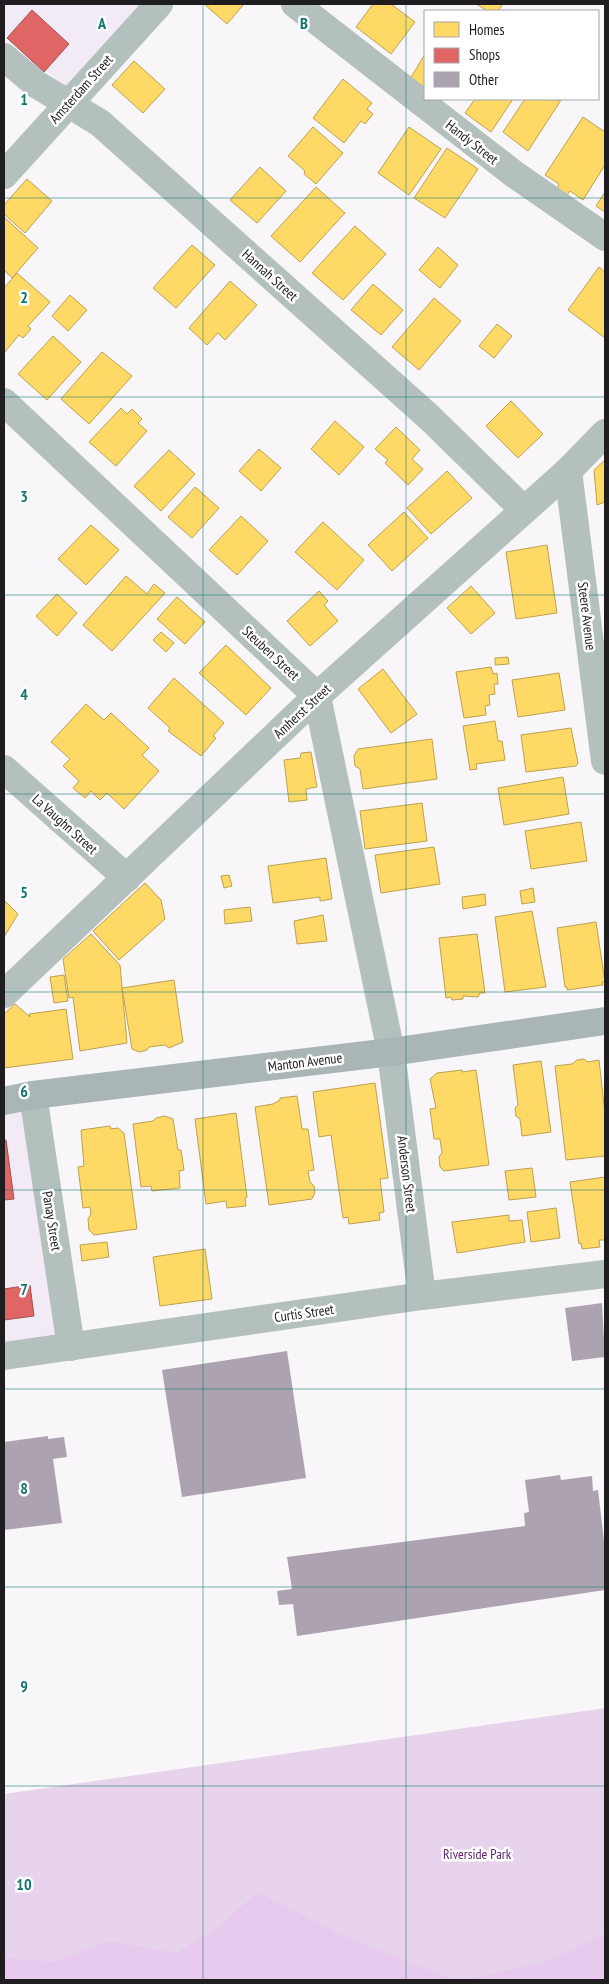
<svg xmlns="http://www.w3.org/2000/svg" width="609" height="1984" font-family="'PT Sans Narrow',sans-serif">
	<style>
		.built { fill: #f2eaf4 }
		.green { fill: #e7d3ec }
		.forest { fill: #e7caee }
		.homes { fill: #ffd966; stroke: #bca151 }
		.shops { fill: #e06666; stroke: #a65051 }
		.building { fill: #ada3b0 }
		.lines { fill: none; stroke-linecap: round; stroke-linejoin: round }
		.minor { stroke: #b4c0be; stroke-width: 28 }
		.major { stroke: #a9b6b5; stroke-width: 28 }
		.grid { fill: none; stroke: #0f766e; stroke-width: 1; stroke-opacity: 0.55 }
		.labels { text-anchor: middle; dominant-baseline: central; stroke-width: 5; stroke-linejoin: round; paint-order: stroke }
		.street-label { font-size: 14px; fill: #1f1d20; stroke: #fff }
		.park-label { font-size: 14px; fill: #61256e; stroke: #fff }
		.grid-label { font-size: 16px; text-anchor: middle; font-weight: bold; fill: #0f766e; stroke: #fff; stroke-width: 5; stroke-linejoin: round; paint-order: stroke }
	</style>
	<rect width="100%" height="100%" fill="#f9f6fa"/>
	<!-- built -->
	<g class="built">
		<polygon points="4,4 157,4 67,89 4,32"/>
		<polygon points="31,1101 69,1349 4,1364 4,1105"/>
	</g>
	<!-- green -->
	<polygon class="green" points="605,1708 605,1962 509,1980 4,1980 4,1794"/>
	<!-- forest -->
	<g class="forest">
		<polygon points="257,1892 340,1934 455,1980 4,1980 4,1958 53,1962 109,1941 176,1953 220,1926"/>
		<polygon points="605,1934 605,1980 464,1980 545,1962"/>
	</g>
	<!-- homes -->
	<g class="homes">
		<polygon points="204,4 244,4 227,24"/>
		<polygon points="373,4 391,4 415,22 391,54 356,27"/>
		<polygon points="476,4 503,4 498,11 488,11"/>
		<polygon points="425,54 425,95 407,84"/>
		<polygon points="134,61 165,89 143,113 112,85"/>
		<polygon points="343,79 372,103 367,109 373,114 365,124 361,121 344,143 313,118"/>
		<polygon points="475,99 513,99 491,132 465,113"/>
		<polygon points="525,99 561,100 528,151 503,132"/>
		<polygon points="583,117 605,132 605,165 583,200 570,191 567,195 557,189 559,184 545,175"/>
		<polygon points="313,127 343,153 316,184 304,174 305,171 288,156"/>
		<polygon points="409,127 441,149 409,195 378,173"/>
		<polygon points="447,148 478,169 445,218 414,198"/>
		<polygon points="260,167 286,191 257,223 230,200"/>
		<polygon points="27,179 52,201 25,233 4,214 4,205"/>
		<polygon points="316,187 345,213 300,262 271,236"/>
		<polygon points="605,192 605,212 596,206"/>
		<polygon points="4,217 38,248 12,278 4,270"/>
		<polygon points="355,226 386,254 343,300 312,273"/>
		<polygon points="192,245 215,265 176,308 153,288"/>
		<polygon points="438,247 458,265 440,288 419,270"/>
		<polygon points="599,267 605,272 605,338 568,310"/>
		<polygon points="17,273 50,302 28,326 31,329 23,338 19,335 4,353 4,288"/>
		<polygon points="230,281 257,305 225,340 218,333 207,345 189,328"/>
		<polygon points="373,284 403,310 381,335 351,310"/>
		<polygon points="70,295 87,310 68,331 52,316"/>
		<polygon points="434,298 461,321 419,370 392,347"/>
		<polygon points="497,324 512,336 494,358 479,346"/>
		<polygon points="53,336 81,362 47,400 18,374"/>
		<polygon points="102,352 132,376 89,424 61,399"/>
		<polygon points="511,401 543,434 518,458 486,426"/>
		<polygon points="121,408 127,414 132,409 142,419 138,423 147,431 116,466 89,442"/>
		<polygon points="335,421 364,447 339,475 311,449"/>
		<polygon points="396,427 420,450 412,459 423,469 408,485 385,463 388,460 375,449"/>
		<polygon points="259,449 281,468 261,491 239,471"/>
		<polygon points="169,450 195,474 161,511 134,486"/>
		<polygon points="605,460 605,502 597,505 594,470"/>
		<polygon points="447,471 472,498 431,534 407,508"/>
		<polygon points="195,487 219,508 192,538 168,517"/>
		<polygon points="404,512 428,538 392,571 368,545"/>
		<polygon points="241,516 268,541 237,575 209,550"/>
		<polygon points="323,522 364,560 337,590 295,552"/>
		<polygon points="91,525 119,550 86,585 58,559"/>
		<polygon points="547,545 557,613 516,619 506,552"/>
		<polygon points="126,576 147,594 154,584 165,593 112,651 83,625"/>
		<polygon points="471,586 495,613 471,634 447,608"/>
		<polygon points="319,591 328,601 324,605 338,621 310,646 287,621"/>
		<polygon points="57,594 77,613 57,636 36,616"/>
		<polygon points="177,597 205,622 185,644 157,619"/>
		<polygon points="161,632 174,643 166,652 153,640"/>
		<polygon points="226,645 271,688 246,715 199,673"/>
		<polygon points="508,657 509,664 495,665 495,658"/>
		<polygon points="491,667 493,674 497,673 498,684 494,684 495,694 489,695 490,705 485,706 486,715 464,718 456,672"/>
		<polygon points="383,669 417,714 391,733 358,689"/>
		<polygon points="559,673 565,710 518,717 512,680"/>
		<polygon points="174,678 224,723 213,736 216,738 201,756 168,731 170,728 148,708"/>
		<polygon points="86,704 104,720 111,713 149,748 142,755 159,771 124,809 107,793 100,800 91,791 85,798 73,788 79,781 63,766 70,759 51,742"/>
		<polygon points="495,721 498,741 502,741 505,760 476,764 477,769 470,770 463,726"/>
		<polygon points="571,728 578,763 576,766 526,772 521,735"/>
		<polygon points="432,739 437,779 363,789 360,769 355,766 354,756 358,749"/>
		<polygon points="311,752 317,787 306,789 307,800 289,802 284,760 300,758 301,753"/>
		<polygon points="563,777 569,814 504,825 498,788"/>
		<polygon points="422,803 427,841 365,849 360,811"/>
		<polygon points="581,822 587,861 531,869 525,831"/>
		<polygon points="434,847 440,884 381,893 375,855"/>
		<polygon points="326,858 332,899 320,901 320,897 273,903 268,866"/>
		<polygon points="229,875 232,886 224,888 221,876"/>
		<polygon points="145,883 161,900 165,919 119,960 93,931"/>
		<polygon points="533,888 535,902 522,904 520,891"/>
		<polygon points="485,894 486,905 463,909 462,897"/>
		<polygon points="4,900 18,914 4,937"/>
		<polygon points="250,907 252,921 225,924 224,910"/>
		<polygon points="532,911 546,987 505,992 495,917"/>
		<polygon points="323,915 327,941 297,944 294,921"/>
		<polygon points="596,922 605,982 602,982 603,985 567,990 567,987 565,987 557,928"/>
		<polygon points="91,934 120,965 127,1043 80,1051 73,997 69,998 63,959"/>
		<polygon points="477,934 485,993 480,993 478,997 463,996 463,999 452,1000 451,997 446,998 439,938"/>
		<polygon points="64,975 68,1001 54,1003 50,977"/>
		<polygon points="174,980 183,1042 169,1048 165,1045 149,1047 147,1050 139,1052 132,1049 122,988"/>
		<polygon points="15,1004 30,1017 29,1014 66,1009 73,1059 4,1068 4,1014"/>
		<polygon points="584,1059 588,1062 599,1060 605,1114 605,1156 566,1160 555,1066 572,1064 577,1060"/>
		<polygon points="541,1061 551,1132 522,1136 520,1119 516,1116 515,1108 518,1105 513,1065"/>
		<polygon points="462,1070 462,1072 476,1070 489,1165 444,1171 440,1167 439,1157 442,1153 440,1139 434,1139 430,1109 436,1108 430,1079 437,1073"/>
		<polygon points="375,1083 388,1178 380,1179 384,1212 379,1213 380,1220 349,1224 348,1217 343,1218 331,1135 319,1137 313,1092"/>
		<polygon points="297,1096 302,1129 308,1129 314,1170 308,1171 310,1182 314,1186 315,1192 312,1199 269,1205 255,1107 273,1104 280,1100 280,1098"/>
		<polygon points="236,1113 247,1197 245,1198 246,1206 227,1208 226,1201 206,1204 195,1119"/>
		<polygon points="165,1116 173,1119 178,1150 181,1150 184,1170 179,1171 180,1188 152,1191 151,1186 141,1187 133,1124 153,1121 156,1118"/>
		<polygon points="110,1126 111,1129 118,1128 124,1133 137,1229 94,1235 89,1230 88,1219 91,1214 90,1207 83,1208 78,1167 84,1166 81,1130"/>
		<polygon points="532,1168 536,1197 509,1200 505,1171"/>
		<polygon points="605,1177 605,1240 599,1240 600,1247 582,1249 581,1243 579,1244 570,1182"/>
		<polygon points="556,1208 560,1238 531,1242 527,1212"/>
		<polygon points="509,1215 509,1221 522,1220 525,1242 457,1253 452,1222"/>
		<polygon points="107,1242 109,1257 82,1261 80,1245"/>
		<polygon points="205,1249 212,1299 160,1306 153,1257"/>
	</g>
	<!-- shops -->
	<g class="shops">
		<polygon points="32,10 69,44 44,72 7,38"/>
		<polygon points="4,1140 6,1140 14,1199 4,1200"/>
		<polygon points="30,1285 34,1316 4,1320 4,1289"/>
	</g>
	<!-- building -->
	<g class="building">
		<polygon points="602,1303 605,1357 572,1361 565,1308"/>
		<polygon points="287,1351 306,1478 182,1497 162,1370"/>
		<polygon points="48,1436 48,1439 64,1437 67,1457 53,1459 62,1523 4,1530 4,1442"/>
		<polygon points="560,1475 561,1480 592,1476 593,1491 598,1490 605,1549 605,1590 297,1636 293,1604 279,1605 277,1591 292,1589 287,1557 525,1526 524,1513 529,1512 525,1480"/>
	</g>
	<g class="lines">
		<!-- minor -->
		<g class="minor">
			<polyline points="295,4 514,174 605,237"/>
			<polyline points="4,57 36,84 100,123 430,418 524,510"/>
			<polyline points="4,175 159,4"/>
			<polyline points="4,402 317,696 391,1052 422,1296"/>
			<polyline points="568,471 605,761"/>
			<polyline points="4,769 127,878"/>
			<polyline points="4,994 317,696 568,471 605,433"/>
			<polyline points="33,1095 71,1347"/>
			<polyline points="4,1356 422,1296 605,1274"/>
		</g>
		<!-- major -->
		<polyline class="major" points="4,1101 33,1095 391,1052 605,1021"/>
	</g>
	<!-- grid -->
	<path class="grid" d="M203,4V1980M406,4V1980M4,198H605M4,397H605M4,595H605M4,794H605M4,992H605M4,1190H605M4,1389H605M4,1587H605M4,1786H605"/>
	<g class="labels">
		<!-- street labels -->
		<g class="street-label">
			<text transform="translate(81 89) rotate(-48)">Amsterdam Street</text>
			<text transform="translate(472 142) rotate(38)">Handy Street</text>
			<text transform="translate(270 275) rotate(42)">Hannah Street</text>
			<text transform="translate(587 616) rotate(83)">Steere Avenue</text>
			<text transform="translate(271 653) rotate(43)">Steuben Street</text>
			<text transform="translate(302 711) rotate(-43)">Amherst Street</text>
			<text transform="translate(65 824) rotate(42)">La Vaughn Street</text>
			<text transform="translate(305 1062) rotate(-7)">Manton Avenue</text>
			<text transform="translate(407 1174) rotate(83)">Anderson Street</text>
			<text transform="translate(52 1221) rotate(81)">Panay Street</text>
			<text transform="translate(304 1313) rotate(-8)">Curtis Street</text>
		</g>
		<!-- park labels -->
		<g class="park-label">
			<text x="477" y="1854">Riverside Park</text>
		</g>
	</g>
	<g class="grid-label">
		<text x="102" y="29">A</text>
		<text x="304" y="29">B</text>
		<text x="24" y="105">1</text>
		<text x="24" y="303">2</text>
		<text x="24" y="502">3</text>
		<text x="24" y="700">4</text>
		<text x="24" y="898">5</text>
		<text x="24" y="1097">6</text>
		<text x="24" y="1295">7</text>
		<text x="24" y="1494">8</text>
		<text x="24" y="1692">9</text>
		<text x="24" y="1890">10</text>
	</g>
	<!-- border -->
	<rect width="609" height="1984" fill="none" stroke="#1f1d20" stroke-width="10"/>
	<!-- legend -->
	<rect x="424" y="10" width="175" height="90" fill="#ffffff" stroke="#a5a5a6"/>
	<rect x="434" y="22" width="25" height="15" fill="#ffd966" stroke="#a5a5a6"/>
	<text x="469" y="35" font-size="15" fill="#1f1d20">Homes</text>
	<rect x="434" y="48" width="25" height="15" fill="#e06666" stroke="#a5a5a6"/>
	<text x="469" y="60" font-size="15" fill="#1f1d20">Shops</text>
	<rect x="434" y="72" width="25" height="15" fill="#ada3b0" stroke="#a5a5a6"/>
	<text x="469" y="85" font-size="15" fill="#1f1d20">Other</text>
</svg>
